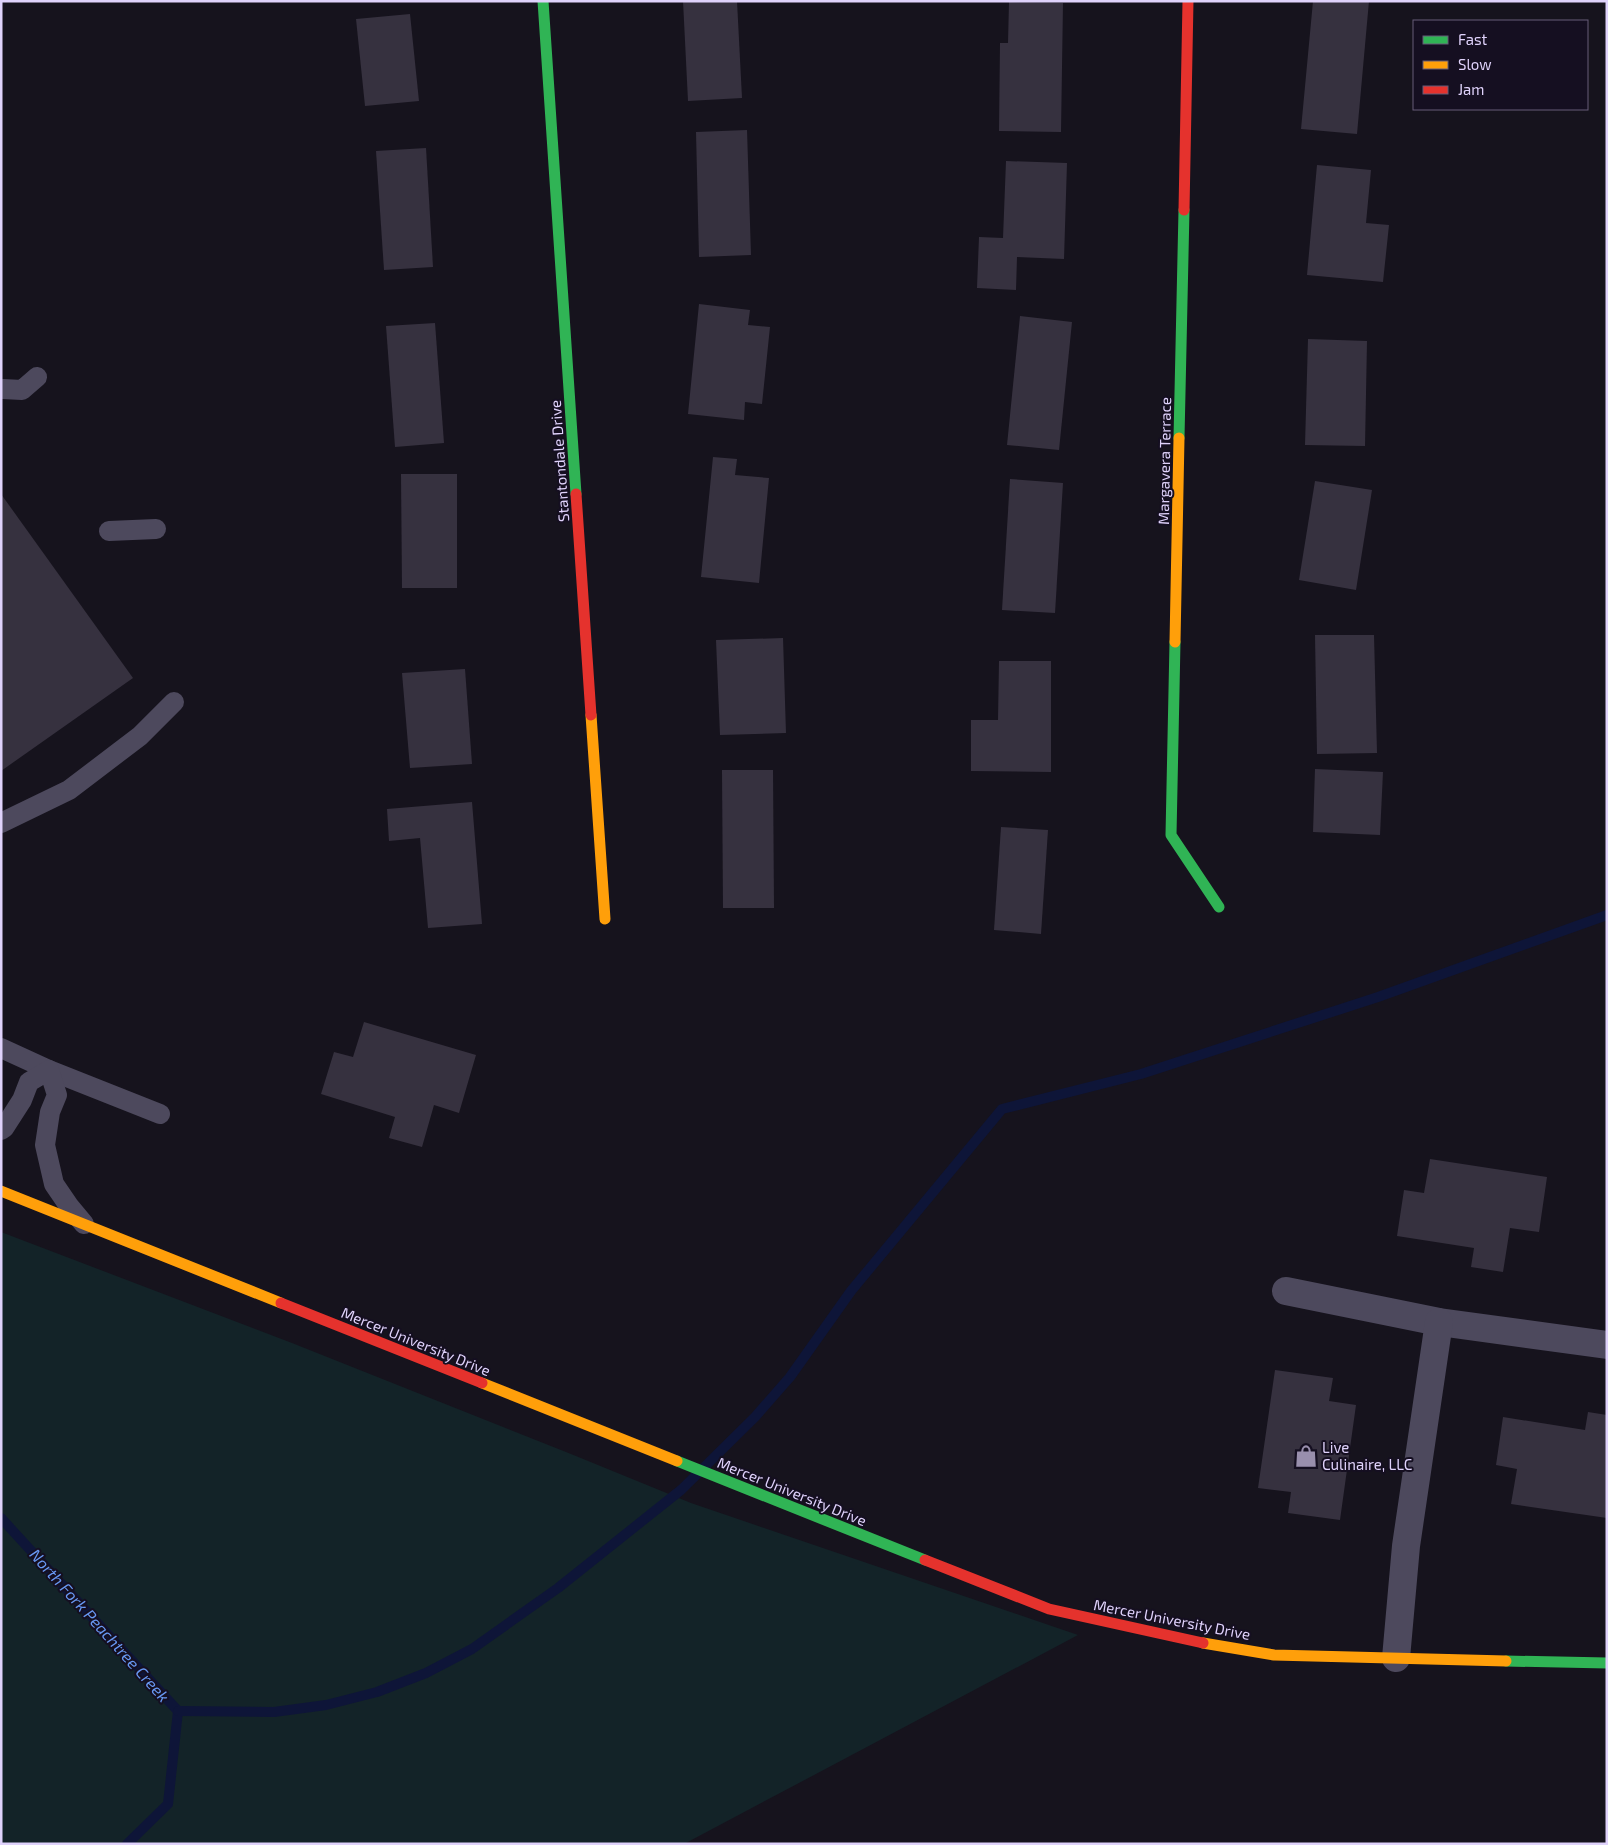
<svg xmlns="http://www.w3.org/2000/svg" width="1608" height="1845" font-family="'Exo 2',sans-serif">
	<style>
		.green { fill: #132328 }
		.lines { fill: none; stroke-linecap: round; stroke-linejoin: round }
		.stream { stroke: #0e1538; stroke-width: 10 }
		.building { fill: #36313f }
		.lane { stroke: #4d495d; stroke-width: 20 }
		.street { stroke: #4d495d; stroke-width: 28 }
		.fast { stroke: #30b455; stroke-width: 11 }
		.slow { stroke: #ff9f0a; stroke-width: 11 }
		.jam { stroke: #e5322d; stroke-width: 11 }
		.labels { text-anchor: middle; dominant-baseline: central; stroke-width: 4; stroke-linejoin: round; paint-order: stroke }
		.street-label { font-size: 15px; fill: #dfd2fb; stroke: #150f21 }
		.poi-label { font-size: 15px; fill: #dfd2fb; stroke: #150f21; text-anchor: start }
		.water-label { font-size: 16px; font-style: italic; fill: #6898f3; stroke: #150f21 }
	</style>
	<rect width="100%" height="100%" fill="#16131d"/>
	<!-- green -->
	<polygon class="green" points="1,1232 292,1343 571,1454 691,1503 1078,1635 684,1844 1,1844"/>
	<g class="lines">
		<!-- stream -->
		<g class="stream">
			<polyline points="1,1518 178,1711 168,1804 127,1844"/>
			<polyline points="178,1711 274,1712 326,1705 377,1692 426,1673 472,1649 558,1588 681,1490 755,1417 790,1377 851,1291 1002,1109 1141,1074 1378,997 1607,915"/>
		</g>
	</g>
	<!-- building -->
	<g class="building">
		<polygon points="683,1 737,1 742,98 688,101"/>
		<polygon points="1313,1 1369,1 1357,134 1301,129"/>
		<polygon points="1009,2 1063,3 1061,132 999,131 1000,43 1008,43"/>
		<polygon points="410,14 419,101 365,106 356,19"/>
		<polygon points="747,130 751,255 699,257 696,132"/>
		<polygon points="426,148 433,267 384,270 376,151"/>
		<polygon points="1006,161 1067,163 1064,259 1017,257 1016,290 977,288 979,237 1003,238"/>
		<polygon points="1317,165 1371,170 1366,223 1389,225 1383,282 1307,275"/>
		<polygon points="699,304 750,310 748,325 770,327 762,404 745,402 744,420 688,414"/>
		<polygon points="1020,316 1072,322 1059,450 1007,445"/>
		<polygon points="435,323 444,443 395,447 386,326"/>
		<polygon points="1308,339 1367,341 1365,446 1305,445"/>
		<polygon points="713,457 737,459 735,475 769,478 759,583 701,577"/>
		<polygon points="401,474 457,474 457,588 402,588"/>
		<polygon points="1010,479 1063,483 1055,613 1002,610"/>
		<polygon points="1315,481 1372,490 1356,590 1299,580"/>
		<polygon points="1,494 133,678 1,771"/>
		<polygon points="1315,635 1374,635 1377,753 1317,754"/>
		<polygon points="783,638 786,733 720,735 716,640"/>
		<polygon points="999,661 1051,661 1051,772 971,771 971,720 998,720"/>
		<polygon points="465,669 472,764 410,768 402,673"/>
		<polygon points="1315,769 1383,772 1380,835 1313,832"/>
		<polygon points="722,770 773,770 774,908 723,908"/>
		<polygon points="472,802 482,924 428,928 420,838 389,841 387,809"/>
		<polygon points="1001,827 1048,830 1041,934 994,930"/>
		<polygon points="364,1022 476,1055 459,1113 434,1105 422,1147 389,1138 395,1117 321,1094 334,1052 353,1057"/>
		<polygon points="1430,1159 1547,1177 1539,1232 1510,1228 1503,1272 1471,1267 1474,1248 1397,1236 1404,1190 1424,1193"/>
		<polygon points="1275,1370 1333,1378 1329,1401 1356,1405 1340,1520 1288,1513 1291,1492 1258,1488"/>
		<polygon points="1588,1412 1607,1415 1607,1518 1511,1504 1517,1469 1496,1465 1503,1417 1585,1430"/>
	</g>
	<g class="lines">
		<!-- lane -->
		<g class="lane">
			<polyline points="3,389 22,390 37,377"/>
			<polyline points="109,531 156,529"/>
			<polyline points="1,823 69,790 140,736 174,702"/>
			<polyline points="1,1048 49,1070 160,1114"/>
			<polyline points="1,1130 4,1128 22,1100 29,1082 49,1070 57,1095 50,1112 45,1145 54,1184 69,1206 84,1224"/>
		</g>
		<!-- street -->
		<g class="street">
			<polyline points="1286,1291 1439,1322 1607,1345"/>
			<polyline points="1396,1658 1406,1546 1439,1322"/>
		</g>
		<!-- fast -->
		<g class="fast">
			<polyline points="543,1 576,494"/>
			<polyline points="1179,438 1184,210"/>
			<polyline points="1175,642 1171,835 1219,907"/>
			<polyline points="677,1461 925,1560"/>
			<polyline points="1506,1661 1607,1663"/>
		</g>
		<!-- slow -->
		<g class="slow">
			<polyline points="1175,642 1179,438"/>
			<polyline points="591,715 605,919"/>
			<polyline points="1,1191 281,1303"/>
			<polyline points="482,1383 677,1461"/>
			<polyline points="1203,1643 1274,1655 1506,1661"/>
		</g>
		<!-- jam -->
		<g class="jam">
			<polyline points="1184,210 1188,1"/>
			<polyline points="576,494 591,715"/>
			<polyline points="281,1303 482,1383"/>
			<polyline points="925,1560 1049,1609 1203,1643"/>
		</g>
	</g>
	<!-- icons -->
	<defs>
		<symbol id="shop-bare" viewBox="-9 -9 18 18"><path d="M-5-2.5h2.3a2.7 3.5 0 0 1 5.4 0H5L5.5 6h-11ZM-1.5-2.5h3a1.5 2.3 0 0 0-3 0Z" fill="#998fad" stroke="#150f21" stroke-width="2.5" paint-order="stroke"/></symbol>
	</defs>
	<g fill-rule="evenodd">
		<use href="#shop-bare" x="1290" y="1440" width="32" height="32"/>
	</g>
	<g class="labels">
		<!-- street labels -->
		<g class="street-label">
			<text transform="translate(559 461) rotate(-94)">Stantondale Drive</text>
			<text transform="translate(1164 461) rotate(-89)">Margavera Terrace</text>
			<text transform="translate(416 1341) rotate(22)">Mercer University Drive</text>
			<text transform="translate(792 1491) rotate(22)">Mercer University Drive</text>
			<text transform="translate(1172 1619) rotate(11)">Mercer University Drive</text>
		</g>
		<!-- poi labels -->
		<g class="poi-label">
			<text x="1322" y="1447">Live<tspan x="1322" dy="17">Culinaire, LLC</tspan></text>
		</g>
		<!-- water labels -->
		<g class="water-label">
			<text transform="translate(100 1625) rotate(48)">North Fork Peachtree Creek</text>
		</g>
	</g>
	<!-- border -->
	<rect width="1608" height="1845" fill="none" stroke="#dfd2fb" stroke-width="5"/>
	<!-- legend -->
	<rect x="1413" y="20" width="175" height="90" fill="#150f21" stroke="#665d78"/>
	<rect x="1423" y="36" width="25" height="8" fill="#30b455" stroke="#665d78"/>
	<text x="1458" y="45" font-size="15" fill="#dfd2fb">Fast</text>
	<rect x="1423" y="61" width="25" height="8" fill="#ff9f0a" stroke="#665d78"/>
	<text x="1458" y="70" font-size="15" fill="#dfd2fb">Slow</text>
	<rect x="1423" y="86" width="25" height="8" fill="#e5322d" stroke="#665d78"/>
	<text x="1458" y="95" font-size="15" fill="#dfd2fb">Jam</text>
</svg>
